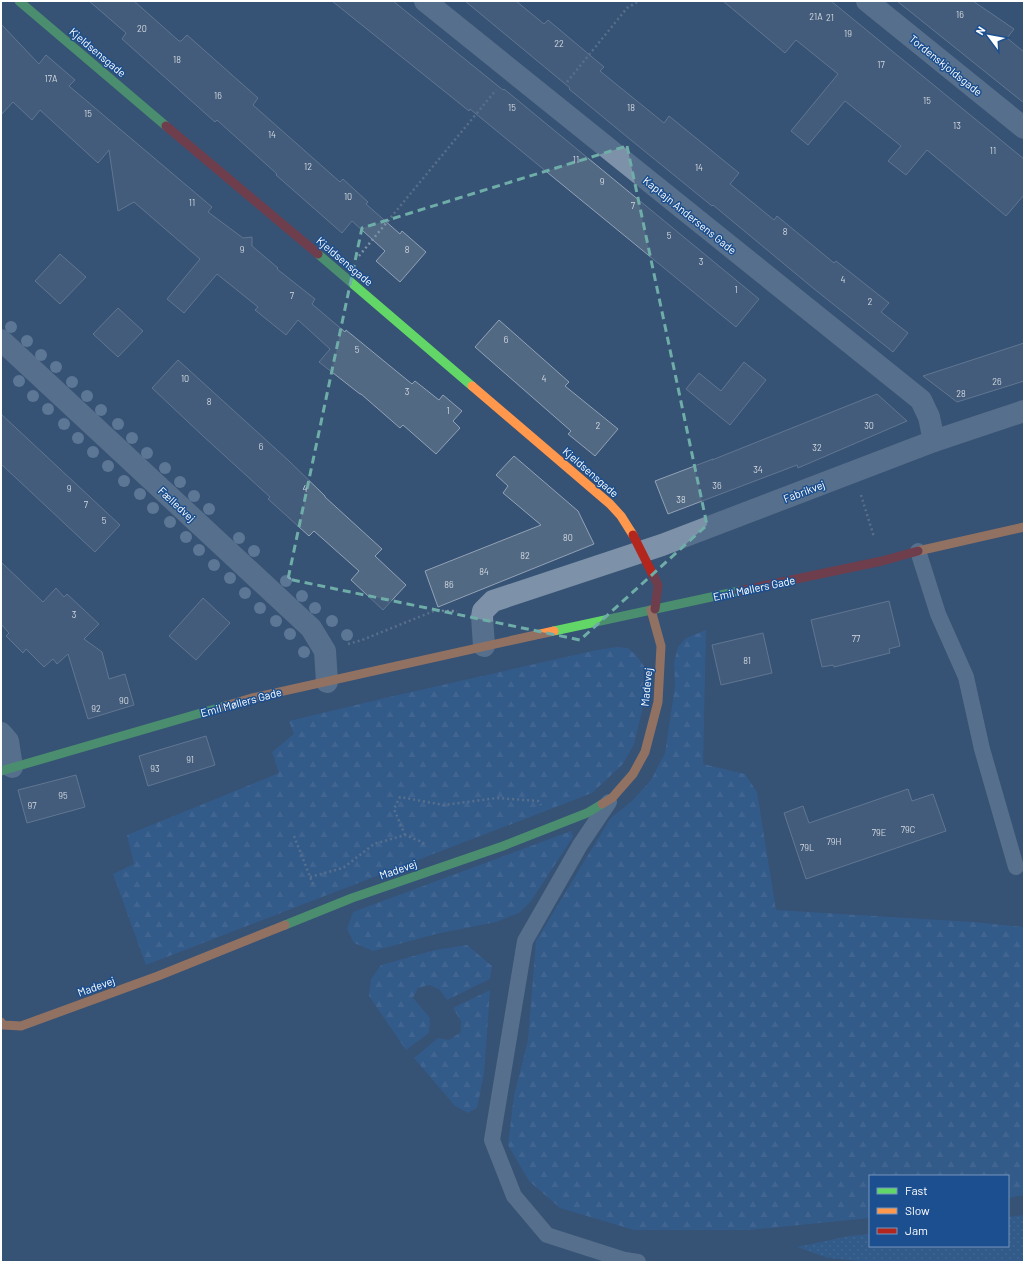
<svg xmlns="http://www.w3.org/2000/svg" width="1025" height="1263" font-family="Barlow,sans-serif">
	<style>
		.grass { fill: url(#grass-dots) }
		.forest { fill: url(#forest-firs) }
		.building { fill: #526984; stroke: #92a2b6 }
		.lines { fill: none; stroke-linecap: round; stroke-linejoin: round }
		.path { stroke: #7d92a8; stroke-width: 2.5; stroke-dasharray: 2 3; stroke-linecap: butt }
		.lane { stroke: #7d92a8; stroke-width: 16 }
		.street { stroke: #7d92a8; stroke-width: 22 }
		.fast { stroke: #63d668; stroke-width: 9 }
		.slow { stroke: #ff974d; stroke-width: 9 }
		.jam { stroke: #b3261e; stroke-width: 9 }
		.tree { fill: #8aa2be }
		.marked { fill: none; stroke: #6fada8; stroke-width: 3; stroke-dasharray: 8 5; stroke-linejoin: round }
		.labels { text-anchor: middle; dominant-baseline: central; stroke-width: 3; stroke-linejoin: round; paint-order: stroke }
		.number-label { font-size: 9px; fill: #d4dae0 }
		.street-label { font-size: 11px; fill: #fff; stroke: #1b4f8f }
	</style>
	<defs>
		<pattern id="grass-dots" width="8" height="8" patternUnits="userSpaceOnUse"><rect width="8" height="8" fill="#2f66a5"/><path d="M2 2h.1M6 6h.1" fill="none" stroke="#4e7db2" stroke-width="1.8" stroke-linecap="round"/></pattern>
		<pattern id="forest-firs" width="22" height="20" patternUnits="userSpaceOnUse"><rect width="22" height="20" fill="#2f66a5"/><path d="M5 1l3.5 6h-7zM16 11l3.5 6h-7z" fill="#4e7db2"/></pattern>
	</defs>
	<rect width="100%" height="100%" fill="#365274"/>
	<!-- grass -->
	<polygon class="grass" points="1024,1215 1024,1262 870,1262 828,1258 797,1247 849,1236 870,1234 870,1246 1008,1246 1008,1217"/>
	<!-- forest -->
	<g class="forest">
		<polygon points="706,630 703,764 745,774 757,792 776,910 973,922 1024,927 1024,1195 1008,1198 1008,1176 870,1176 870,1218 749,1230 634,1230 560,1208 529,1181 508,1145 514,1096 528,1040 536,941 610,819 632,801 651,780 665,753 675,686 674,662 678,647 686,638"/>
		<polygon points="617,647 628,648 636,655 644,666 642,711 634,744 623,764 592,793 146,965 113,874 134,864 127,835 279,773 272,752 294,734 289,721 389,697 597,650"/>
		<polygon points="571,831 573,837 531,901 519,913 496,922 436,934 373,951 354,943 347,929 353,912"/>
		<polygon points="467,945 492,966 490,979 447,1000 439,989 429,985 418,988 413,998 430,1018 429,1033 406,1050 369,996 371,979 381,965 435,950"/>
		<polygon points="490,990 484,1074 477,1108 468,1113 455,1106 414,1058 438,1038 449,1040 461,1032 461,1021 453,1008"/>
	</g>
	<!-- building -->
	<g class="building">
		<polygon points="89,1 134,1 179,41 181,41 187,35 258,98 253,105 340,182 343,179 368,202 366,204 400,234 402,231 426,252 400,282 376,261 385,251 352,221 342,233 276,175 277,174 217,120 215,122 122,39 126,33"/>
		<polygon points="332,1 393,1 503,90 504,89 759,299 736,327 470,109 469,111"/>
		<polygon points="465,1 516,1 544,24 548,20 604,67 600,71 664,123 669,116 739,173 730,184 774,220 777,216 834,263 836,261 889,303 881,312 908,333 893,352 813,288 713,205 712,206 626,136 569,89 570,88"/>
		<polygon points="723,1 831,1 1024,159 1024,195 1006,216 927,150 906,175 888,161 901,146 845,101 808,145 791,131 838,74 796,40 785,53"/>
		<polygon points="897,1 973,1 1014,29 1007,38 1024,52 1024,103"/>
		<polygon points="1,24 39,64 46,55 75,80 69,86 212,207 208,212 243,238 252,237 252,246 278,268 277,269 315,299 312,304 345,332 346,330 412,384 415,381 439,400 443,395 462,411 453,421 460,428 436,454 403,425 400,428 361,394 360,394 319,362 330,349 298,320 286,335 255,310 258,307 217,274 184,313 167,299 200,259 134,202 118,211 109,150 98,163 40,110 32,120 13,102 1,115"/>
		<polygon points="60,254 86,277 60,304 35,281"/>
		<polygon points="118,308 143,331 118,357 93,334"/>
		<polygon points="499,320 569,382 565,386 618,429 595,456 568,434 571,431 475,347"/>
		<polygon points="1024,343 1024,381 957,402 923,376"/>
		<polygon points="178,360 288,460 325,496 325,497 382,549 375,556 406,585 383,610 351,580 359,571 314,531 309,536 268,499 270,497 203,436 152,388"/>
		<polygon points="744,362 766,380 730,425 686,389 699,373 721,391"/>
		<polygon points="877,394 907,421 798,468 797,465 668,514 655,481 713,459 712,460"/>
		<polygon points="1,414 120,525 95,552 1,464"/>
		<polygon points="514,456 578,511 594,544 438,607 425,571 541,525 503,493 508,486 496,475"/>
		<polygon points="1,562 43,602 56,588 64,597 67,594 99,624 84,639 102,652 109,679 125,674 134,705 88,719 68,654 57,664 53,659 44,667 26,649 23,653 6,636 9,633 1,624"/>
		<polygon points="203,598 230,623 196,660 169,636"/>
		<polygon points="889,601 900,646 889,649 890,653 834,667 833,665 822,667 811,620"/>
		<polygon points="763,633 772,673 721,685 712,645"/>
		<polygon points="206,736 215,765 148,786 139,756"/>
		<polygon points="76,775 85,807 27,823 18,790"/>
		<polygon points="908,789 912,801 933,794 946,831 806,879 784,813 803,806 809,823"/>
	</g>
	<g class="lines">
		<!-- path -->
		<g class="path">
			<polyline points="567,82 627,8 639,1"/>
			<polyline points="359,256 496,90"/>
			<polyline points="861,495 874,537"/>
			<polyline points="348,644 362,640 434,611 457,611"/>
			<polyline points="405,835 394,809 400,797 444,805 497,798 538,801 541,805"/>
			<polyline points="294,836 314,887"/>
			<polyline points="310,877 343,868 374,844 405,835 422,842 425,846"/>
		</g>
		<!-- lane -->
		<g class="lane">
			<polyline points="918,551 938,614 966,677 982,749 1016,867"/>
			<polyline points="609,802 580,845 525,941 492,1140 514,1196 547,1235 625,1260 638,1262"/>
		</g>
		<!-- street -->
		<g class="street">
			<polyline points="425,1 921,400 929,417 934,441"/>
			<polyline points="867,1 1024,128"/>
			<polyline points="1,340 311,628 325,651 327,682"/>
			<polyline points="484,646 482,617 483,611 493,601 662,545 934,441 1024,411"/>
			<polyline points="1,733 8,741 12,767"/>
		</g>
		<!-- fast -->
		<g class="fast">
			<polyline points="19,1 166,126"/>
			<polyline points="318,254 472,386"/>
			<polyline points="554,631 739,591"/>
			<polyline points="1,771 225,706"/>
			<polyline points="285,925 352,898 503,846 587,813 602,804"/>
		</g>
		<!-- slow -->
		<g class="slow">
			<polyline points="472,386 610,504 621,516 633,535"/>
			<polyline points="918,551 1024,527"/>
			<polyline points="225,706 252,698 554,631"/>
			<polyline points="602,804 612,798 633,774 645,752 658,702 661,646 651,610"/>
			<polyline points="1,1022 3,1025 21,1026 158,976 285,925"/>
		</g>
		<!-- jam -->
		<g class="jam">
			<polyline points="166,126 318,254"/>
			<polyline points="633,535 658,585 655,609"/>
			<polyline points="739,591 882,561 918,551"/>
		</g>
	</g>
	<!-- trees -->
	<g class="tree">
		<circle cx="11" cy="327" r="6"/>
		<circle cx="27" cy="341" r="6"/>
		<circle cx="41" cy="355" r="6"/>
		<circle cx="56" cy="367" r="6"/>
		<circle cx="19" cy="381" r="6"/>
		<circle cx="72" cy="382" r="6"/>
		<circle cx="33" cy="396" r="6"/>
		<circle cx="87" cy="396" r="6"/>
		<circle cx="48" cy="409" r="6"/>
		<circle cx="101" cy="410" r="6"/>
		<circle cx="64" cy="424" r="6"/>
		<circle cx="118" cy="424" r="6"/>
		<circle cx="78" cy="438" r="6"/>
		<circle cx="132" cy="438" r="6"/>
		<circle cx="93" cy="452" r="6"/>
		<circle cx="147" cy="453" r="6"/>
		<circle cx="108" cy="466" r="6"/>
		<circle cx="165" cy="468" r="6"/>
		<circle cx="124" cy="481" r="6"/>
		<circle cx="180" cy="482" r="6"/>
		<circle cx="140" cy="494" r="6"/>
		<circle cx="194" cy="496" r="6"/>
		<circle cx="153" cy="508" r="6"/>
		<circle cx="209" cy="509" r="6"/>
		<circle cx="170" cy="522" r="6"/>
		<circle cx="186" cy="537" r="6"/>
		<circle cx="239" cy="538" r="6"/>
		<circle cx="199" cy="550" r="6"/>
		<circle cx="254" cy="551" r="6"/>
		<circle cx="214" cy="565" r="6"/>
		<circle cx="230" cy="578" r="6"/>
		<circle cx="286" cy="581" r="6"/>
		<circle cx="245" cy="593" r="6"/>
		<circle cx="302" cy="596" r="6"/>
		<circle cx="260" cy="608" r="6"/>
		<circle cx="315" cy="608" r="6"/>
		<circle cx="276" cy="621" r="6"/>
		<circle cx="332" cy="621" r="6"/>
		<circle cx="290" cy="634" r="6"/>
		<circle cx="347" cy="635" r="6"/>
		<circle cx="304" cy="652" r="6"/>
	</g>
	<!-- marked area -->
	<path d="M0 0H1025V1263H0ZM627,146L707,525L580,640L288,579L362,228Z" fill="#365274" fill-opacity=".55" fill-rule="evenodd"/>
	<path class="marked" d="M627,146L707,525L580,640L288,579L362,228Z"/>
	<g class="labels">
		<!-- number labels -->
		<g class="number-label">
			<text x="960" y="14">16</text>
			<text x="816" y="16">21A</text>
			<text x="830" y="17">21</text>
			<text x="142" y="28">20</text>
			<text x="848" y="33">19</text>
			<text x="559" y="43">22</text>
			<text x="177" y="59">18</text>
			<text x="881" y="64">17</text>
			<text x="51" y="78">17A</text>
			<text x="218" y="95">16</text>
			<text x="927" y="100">15</text>
			<text x="512" y="107">15</text>
			<text x="631" y="107">18</text>
			<text x="88" y="113">15</text>
			<text x="957" y="125">13</text>
			<text x="272" y="134">14</text>
			<text x="993" y="150">11</text>
			<text x="576" y="159">11</text>
			<text x="308" y="166">12</text>
			<text x="699" y="167">14</text>
			<text x="602" y="181">9</text>
			<text x="348" y="196">10</text>
			<text x="192" y="202">11</text>
			<text x="633" y="205">7</text>
			<text x="785" y="231">8</text>
			<text x="669" y="235">5</text>
			<text x="242" y="249">9</text>
			<text x="407" y="249">8</text>
			<text x="701" y="261">3</text>
			<text x="843" y="279">4</text>
			<text x="736" y="289">1</text>
			<text x="292" y="295">7</text>
			<text x="870" y="301">2</text>
			<text x="506" y="339">6</text>
			<text x="357" y="349">5</text>
			<text x="185" y="378">10</text>
			<text x="544" y="378">4</text>
			<text x="997" y="381">26</text>
			<text x="407" y="391">3</text>
			<text x="961" y="393">28</text>
			<text x="209" y="401">8</text>
			<text x="448" y="410">1</text>
			<text x="598" y="425">2</text>
			<text x="869" y="425">30</text>
			<text x="261" y="446">6</text>
			<text x="817" y="447">32</text>
			<text x="758" y="469">34</text>
			<text x="717" y="485">36</text>
			<text x="69" y="488">9</text>
			<text x="305" y="488">4</text>
			<text x="681" y="499">38</text>
			<text x="86" y="504">7</text>
			<text x="104" y="520">5</text>
			<text x="568" y="537">80</text>
			<text x="525" y="555">82</text>
			<text x="484" y="571">84</text>
			<text x="449" y="584">86</text>
			<text x="74" y="614">3</text>
			<text x="856" y="638">77</text>
			<text x="747" y="660">81</text>
			<text x="124" y="700">90</text>
			<text x="96" y="708">92</text>
			<text x="190" y="759">91</text>
			<text x="155" y="768">93</text>
			<text x="63" y="795">95</text>
			<text x="32" y="805">97</text>
			<text x="908" y="829">79C</text>
			<text x="879" y="832">79E</text>
			<text x="834" y="841">79H</text>
			<text x="807" y="847">79L</text>
		</g>
		<!-- street labels -->
		<g class="street-label">
			<text transform="translate(98 52) rotate(40)">Kjeldsensgade</text>
			<text transform="translate(946 65) rotate(39)">Tordenskjoldsgade</text>
			<text transform="translate(690 215) rotate(39)">Kaptajn Andersens Gade</text>
			<text transform="translate(345 261) rotate(40)">Kjeldsensgade</text>
			<text transform="translate(591 472) rotate(41)">Kjeldsensgade</text>
			<text transform="translate(804 491) rotate(-21)">Fabrikvej</text>
			<text transform="translate(177 504) rotate(43)">Fælledvej</text>
			<text transform="translate(754 588) rotate(-12)">Emil Møllers Gade</text>
			<text transform="translate(646 687) rotate(-84)">Madevej</text>
			<text transform="translate(241 702) rotate(-15)">Emil Møllers Gade</text>
			<text transform="translate(398 869) rotate(-19)">Madevej</text>
			<text transform="translate(96 986) rotate(-20)">Madevej</text>
		</g>
	</g>
	<!-- border -->
	<rect width="1025" height="1263" fill="none" stroke="#ffffff" stroke-width="4"/>
	<!-- legend -->
	<rect x="869" y="1175" width="140" height="72" fill="#1b4f8f" stroke="#7695bc"/>
	<rect x="877" y="1188" width="20" height="6" fill="#63d668" stroke="#7695bc"/>
	<text x="905" y="1195" font-size="12" fill="#ffffff">Fast</text>
	<rect x="877" y="1208" width="20" height="6" fill="#ff974d" stroke="#7695bc"/>
	<text x="905" y="1215" font-size="12" fill="#ffffff">Slow</text>
	<rect x="877" y="1228" width="20" height="6" fill="#b3261e" stroke="#7695bc"/>
	<text x="905" y="1235" font-size="12" fill="#ffffff">Jam</text>
	<!-- north arrow -->
	<g transform="translate(989 36) rotate(302)" stroke="#1b4f8f" stroke-width="3" paint-order="stroke">
	<path d="M0-3L7 15L0 10L-7 15Z" fill="#ffffff"/>
	<text y="-6" font-size="11" font-weight="bold" text-anchor="middle" fill="#ffffff">N</text>
	</g>
</svg>
